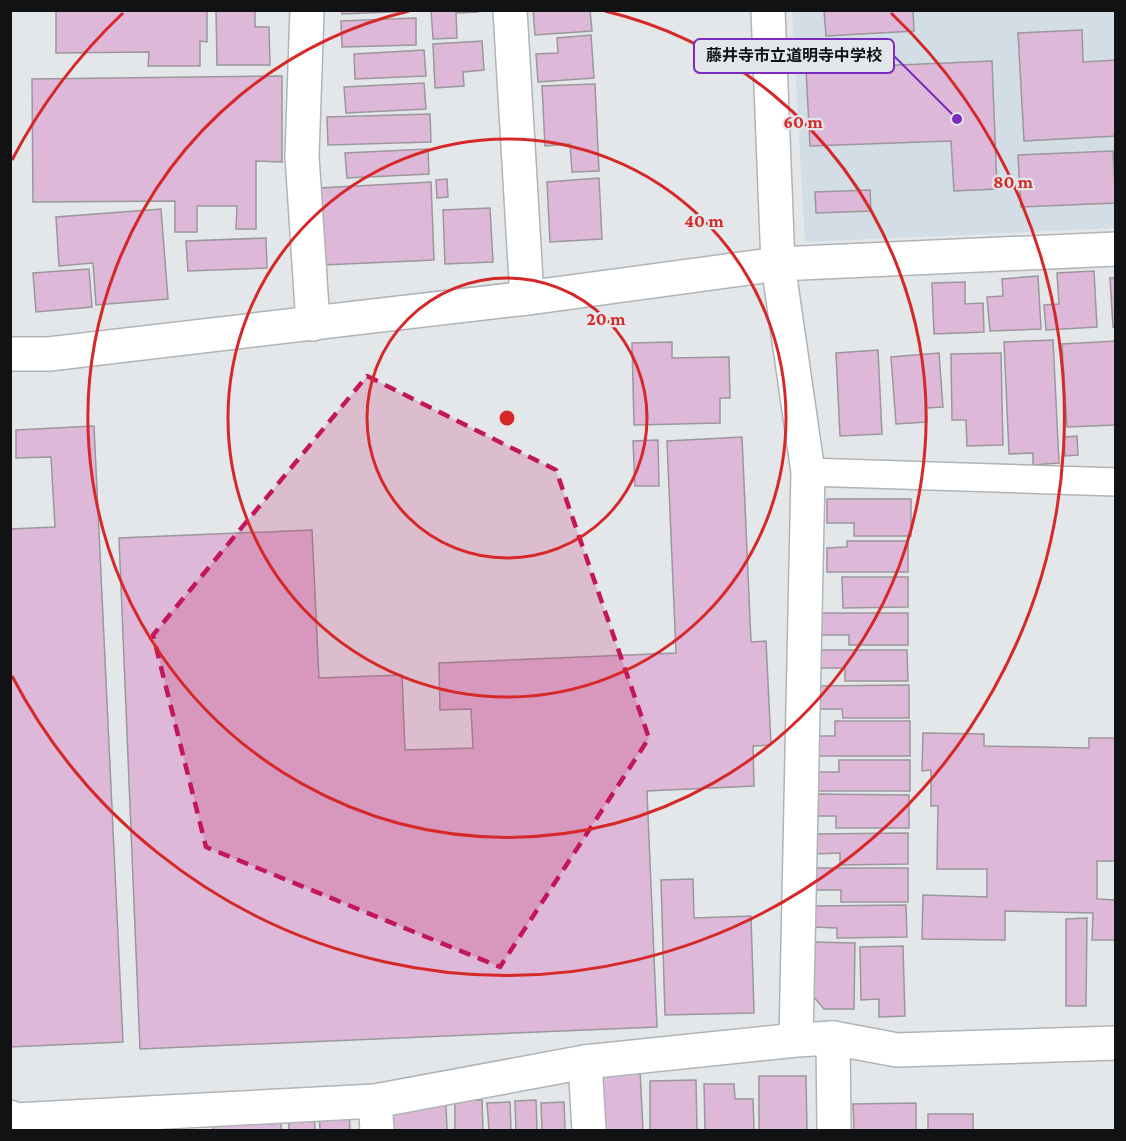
<svg xmlns="http://www.w3.org/2000/svg" width="1126" height="1141" font-family="'Crimson Pro','Noto Sans JP',serif">
	<style>
		.built { fill: #d2dde5 }
		.building { fill: #deb8d8; stroke: #9b979a; stroke-width: 1.5 }
		.lines { fill: none; stroke-linecap: round; stroke-linejoin: round }
		.service-casing { stroke: #b0b4b7; stroke-width: 30 }
		.minor-casing { stroke: #b0b4b7; stroke-width: 36 }
		.tertiary-casing { stroke: #b0b4b7; stroke-width: 36 }
		.service { stroke: #fff; stroke-width: 27 }
		.minor { stroke: #fff; stroke-width: 33 }
		.tertiary { stroke: #fff; stroke-width: 33 }
		.marked { fill: #c2185b; fill-opacity: 0.2; stroke: #c2185b; stroke-width: 4.5; stroke-dasharray: 12 8; stroke-linejoin: round }
		.ring { fill: none; stroke: #d62828; stroke-width: 3 }
		.centre { fill: #d62828; stroke: #e3e7ea; stroke-width: 3 }
		.ring-label { font-size: 18px; text-anchor: middle; font-weight: bold; fill: #d62828; stroke: #e3e7ea; stroke-width: 4.5; stroke-linejoin: round; paint-order: stroke }
		.leader { fill: none; stroke: #7b2cbf; stroke-width: 2 }
		.callout-dot { fill: #7b2cbf; stroke: #e3e7ea; stroke-width: 2 }
		.callout { fill: #e3e7ea; stroke: #7b2cbf; stroke-width: 2 }
		.callout-label { font-size: 16px; text-anchor: middle; font-weight: bold; fill: #101213 }
	</style>
	<rect width="100%" height="100%" fill="#e3e7ea"/>
	<!-- built -->
	<polygon class="built" points="792,11 1115,11 1115,228 805,242"/>
	<!-- building -->
	<g class="building">
		<polygon points="56,10 207,10 207,42 200,41 200,66 148,66 149,52 56,53"/>
		<polygon points="216,10 255,10 255,27 269,27 270,65 217,65"/>
		<polygon points="342,10 415,10 415,11 342,14"/>
		<polygon points="431,10 478,10 478,12 456,13 457,38 433,39"/>
		<polygon points="533,10 590,10 592,31 535,35"/>
		<polygon points="824,10 913,10 914,31 826,36"/>
		<polygon points="416,18 416,45 342,47 341,21"/>
		<polygon points="1082,30 1083,62 1116,60 1116,136 1024,141 1018,33"/>
		<polygon points="591,35 594,78 538,82 536,54 558,53 557,38"/>
		<polygon points="482,41 484,70 463,72 464,86 435,88 433,44"/>
		<polygon points="424,50 426,76 355,79 354,54"/>
		<polygon points="992,61 997,189 954,191 951,141 810,146 806,69"/>
		<polygon points="282,76 282,162 256,161 256,229 236,229 237,206 197,206 197,232 175,232 175,201 33,202 32,79"/>
		<polygon points="424,83 426,109 346,113 344,87"/>
		<polygon points="595,84 599,171 572,172 570,144 545,146 542,86"/>
		<polygon points="430,114 431,142 328,145 327,117"/>
		<polygon points="428,149 429,174 347,178 345,153"/>
		<polygon points="1113,151 1116,203 1021,207 1018,155"/>
		<polygon points="599,178 602,239 550,242 547,182"/>
		<polygon points="447,179 448,197 437,198 436,180"/>
		<polygon points="431,182 434,260 323,265 319,188"/>
		<polygon points="870,190 871,211 816,213 815,192"/>
		<polygon points="490,208 493,262 445,264 443,210"/>
		<polygon points="161,209 168,299 96,305 93,263 59,266 56,217"/>
		<polygon points="266,238 267,268 188,271 186,241"/>
		<polygon points="89,269 92,307 36,312 33,273"/>
		<polygon points="1094,271 1097,327 1046,330 1044,305 1059,304 1057,273"/>
		<polygon points="1038,276 1041,329 990,331 987,297 1003,296 1002,279"/>
		<polygon points="1110,278 1116,278 1116,327 1113,327"/>
		<polygon points="965,282 965,304 983,303 984,332 934,334 932,283"/>
		<polygon points="1053,340 1059,463 1033,465 1033,453 1009,454 1004,342"/>
		<polygon points="1116,341 1116,425 1067,427 1062,344"/>
		<polygon points="672,342 672,358 729,357 730,398 720,398 720,423 634,425 632,343"/>
		<polygon points="878,350 882,434 840,436 836,353"/>
		<polygon points="939,353 943,407 926,408 927,422 896,424 891,357"/>
		<polygon points="1001,353 1003,445 967,446 966,420 952,420 951,354"/>
		<polygon points="94,426 123,1042 10,1047 10,529 55,527 51,457 16,458 16,430"/>
		<polygon points="1077,436 1078,455 1065,456 1064,437"/>
		<polygon points="742,437 751,642 766,641 771,745 753,746 754,786 647,791 657,1027 140,1049 119,538 312,530 319,678 402,675 405,750 473,748 471,709 440,710 439,663 676,653 667,441"/>
		<polygon points="658,440 659,486 635,486 633,441"/>
		<polygon points="827,499 911,499 911,536 854,536 854,523 827,523"/>
		<polygon points="847,541 908,541 908,572 827,572 827,548 847,547"/>
		<polygon points="842,577 908,577 908,607 843,608"/>
		<polygon points="820,613 908,613 908,645 849,645 849,635 820,635"/>
		<polygon points="819,650 907,650 908,681 845,681 845,668 819,668"/>
		<polygon points="909,685 909,718 843,718 842,709 815,709 815,686"/>
		<polygon points="835,721 910,721 910,756 815,756 815,736 835,736"/>
		<polygon points="923,733 984,734 984,746 1089,748 1089,738 1116,738 1116,861 1097,861 1097,899 1116,900 1116,940 1092,940 1093,913 1005,911 1005,940 922,939 923,895 987,897 987,869 937,869 938,806 931,806 931,770 922,771"/>
		<polygon points="839,760 910,760 910,791 813,791 812,772 839,772"/>
		<polygon points="813,794 909,795 909,828 836,828 836,816 813,816"/>
		<polygon points="908,833 908,864 840,865 840,853 814,854 814,834"/>
		<polygon points="813,868 908,868 908,902 841,902 841,890 813,890"/>
		<polygon points="693,879 694,918 751,916 754,1013 665,1015 661,880"/>
		<polygon points="906,905 907,937 837,938 837,928 813,927 813,906"/>
		<polygon points="1087,918 1086,1006 1066,1006 1066,919"/>
		<polygon points="813,942 855,943 854,1009 824,1009 812,995"/>
		<polygon points="903,946 905,1016 879,1017 879,999 861,1000 860,947"/>
		<polygon points="640,1071 643,1130 599,1130 596,1074"/>
		<polygon points="759,1076 806,1076 807,1130 759,1130"/>
		<polygon points="696,1080 697,1130 650,1130 650,1081"/>
		<polygon points="704,1084 734,1084 735,1099 753,1099 754,1130 705,1130"/>
		<polygon points="482,1100 483,1130 455,1130 455,1101"/>
		<polygon points="536,1100 537,1130 516,1130 515,1101"/>
		<polygon points="510,1102 511,1130 489,1130 487,1103"/>
		<polygon points="564,1102 565,1130 542,1130 541,1103"/>
		<polygon points="916,1103 916,1130 854,1130 853,1104"/>
		<polygon points="446,1105 447,1130 388,1130 387,1108"/>
		<polygon points="281,1110 281,1130 213,1130 213,1113"/>
		<polygon points="349,1111 350,1130 320,1130 319,1114"/>
		<polygon points="314,1114 315,1130 289,1130 288,1115"/>
		<rect x="928" y="1114" width="45" height="16"/>
	</g>
	<g class="lines">
		<defs>
			<polyline id="service" points="808,472 1116,482"/>
			<g id="minor">
				<polyline points="307,10 302,156 313,324"/>
				<polyline points="510,10 527,298"/>
				<polyline points="768,10 778,264 808,472 796,1040"/>
				<polyline points="833,1038 834,1130"/>
				<polyline points="585,1062 589,1130"/>
				<polyline points="375,1101 377,1130"/>
				<polyline points="10,1117 15,1120 375,1101 585,1062 796,1040 833,1038 897,1050 1116,1043"/>
			</g>
			<polyline id="tertiary" points="10,354 49,354 527,298 778,264 1116,249"/>
		</defs>
		<!-- service casing -->
		<use href="#service" class="service-casing"/>
		<!-- minor casing -->
		<use href="#minor" class="minor-casing"/>
		<!-- tertiary casing -->
		<use href="#tertiary" class="tertiary-casing"/>
		<!-- service -->
		<use href="#service" class="service"/>
		<!-- minor -->
		<use href="#minor" class="minor"/>
		<!-- tertiary -->
		<use href="#tertiary" class="tertiary"/>
	</g>
	<!-- marked area -->
	<path class="marked" d="M367,376L556,470L649,738L500,967L206,847L153,635Z"/>
	<!-- distance rings -->
	<g class="ring">
		<circle cx="507" cy="418" r="140"/>
		<circle cx="507" cy="418" r="279"/>
		<path d="M605 11A419 419 0 1 1 409 11"/>
		<path d="M12 160A558 558 0 0 1 123 13M891 13A558 558 0 1 1 12 676"/>
	</g>
	<circle cx="507" cy="418" r="9" class="centre"/>
	<g class="ring-label">
		<text x="803" y="128">60 m</text>
		<text x="1013" y="188">80 m</text>
		<text x="704" y="227">40 m</text>
		<text x="606" y="325">20 m</text>
	</g>
	<!-- callouts -->
	<path class="leader" d="M957 119L894 56"/>
	<circle class="callout-dot" cx="957" cy="119" r="6"/>
	<rect class="callout" x="694" y="39" width="200" height="34" rx="6"/>
	<g class="callout-label">
		<text x="794" y="61">藤井寺市立道明寺中学校</text>
	</g>
	<!-- border -->
	<rect width="1126" height="1141" fill="none" stroke="#101213" stroke-width="24"/>
</svg>
